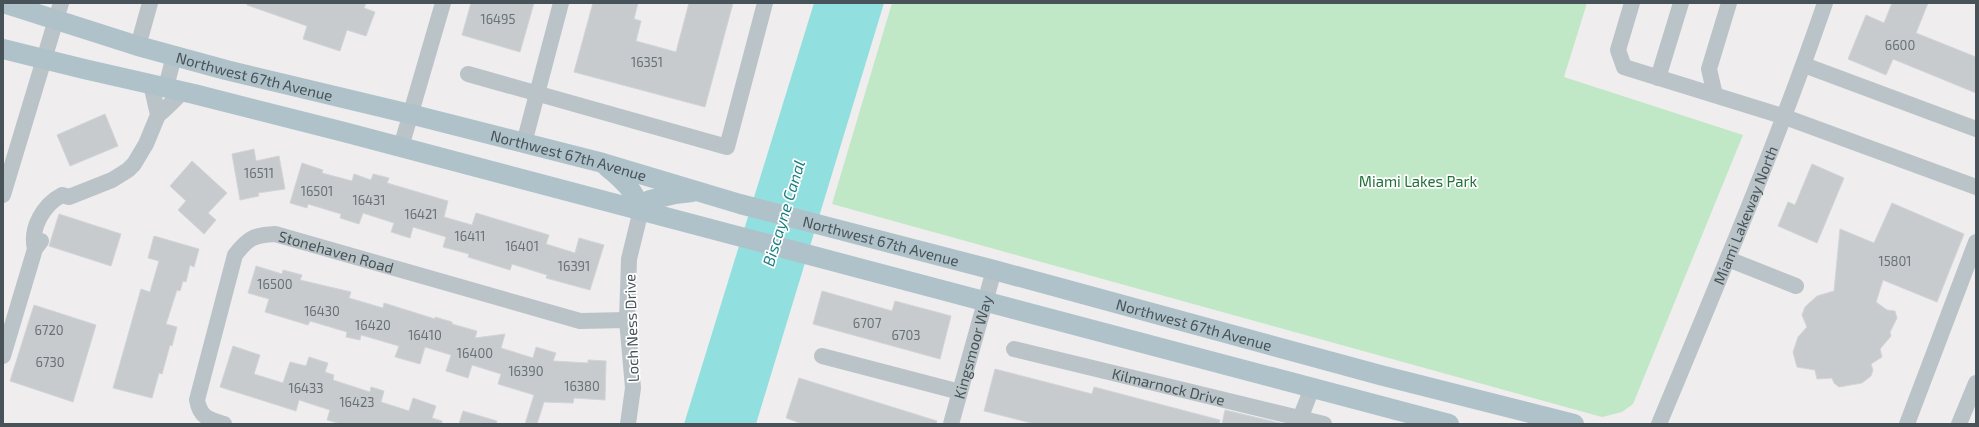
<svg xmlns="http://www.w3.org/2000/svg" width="1979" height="427" font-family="'Exo 2',sans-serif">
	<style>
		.green { fill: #c0e8c7 }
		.water { fill: #92dfe0 }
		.building { fill: #c7cbce; stroke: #d1d4d8 }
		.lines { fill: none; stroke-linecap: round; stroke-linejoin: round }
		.minor { stroke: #bac4c8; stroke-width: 16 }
		.major { stroke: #afc1c9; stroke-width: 20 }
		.labels { text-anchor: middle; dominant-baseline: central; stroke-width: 3.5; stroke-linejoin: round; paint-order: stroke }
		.number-label { font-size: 13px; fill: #677176 }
		.street-label { font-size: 15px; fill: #475358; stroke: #fff }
		.park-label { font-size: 15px; fill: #217039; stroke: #fff }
		.water-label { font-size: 16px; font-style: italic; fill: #1b8081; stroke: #fff }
	</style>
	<rect width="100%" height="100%" fill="#efeded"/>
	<!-- green -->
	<polygon class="green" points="892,3 1587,3 1564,77 1743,135 1633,404 1622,412 1602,417 832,204"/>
	<!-- water -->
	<polygon class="water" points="814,3 884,3 756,424 684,424"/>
	<!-- building -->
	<g class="building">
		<polygon points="247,3 366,3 364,8 375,12 366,36 347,30 340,51 303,39 307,26 247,5"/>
		<polygon points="471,3 534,3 520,52 462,35"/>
		<polygon points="593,3 638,3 634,19 641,21 636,41 676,52 689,3 733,3 705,107 574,72"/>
		<polygon points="1892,3 1928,3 1916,33 1976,57 1976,93 1893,59 1886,75 1848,59 1866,15 1884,23"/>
		<polygon points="105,114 118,146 70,166 57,135"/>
		<polygon points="254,149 256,161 279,156 285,189 258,193 259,196 240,200 232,154"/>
		<polygon points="192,161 227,193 208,213 216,220 204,234 178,210 186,201 170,186"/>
		<polygon points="302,163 323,170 322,173 352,181 354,174 371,180 373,174 389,178 387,183 448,201 444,217 472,225 476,213 549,235 546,244 575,253 579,238 604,245 590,290 546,278 547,275 512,264 510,270 468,257 469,254 443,247 446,237 413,227 410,238 391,232 394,223 363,213 359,224 340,218 341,214 308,204 307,208 290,203"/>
		<polygon points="1812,164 1844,178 1817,243 1778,226 1788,202 1795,205"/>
		<polygon points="1892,203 1964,234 1937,302 1883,280 1876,302 1887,310 1895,311 1897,318 1890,332 1891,336 1880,349 1882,357 1871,364 1873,370 1871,376 1862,383 1839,387 1834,383 1832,378 1817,379 1815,370 1797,367 1793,352 1798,337 1807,327 1802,315 1805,307 1817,296 1834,291 1840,229 1874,243"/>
		<polygon points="59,214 121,234 111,266 49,246"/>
		<polygon points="154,236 199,249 194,267 190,265 186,282 183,281 180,291 177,290 166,324 177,327 172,346 170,345 162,374 159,373 152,398 113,388 141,289 150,292 159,261 148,258"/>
		<polygon points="256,266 282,274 283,270 302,275 300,280 351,292 349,298 383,308 384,303 435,319 435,317 452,322 452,324 477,331 475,338 505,334 501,348 533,358 536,347 556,353 553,361 588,363 588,360 606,361 605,400 574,398 573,403 544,402 537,424 525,424 534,395 498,384 501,374 472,365 468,378 446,371 451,355 425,347 420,364 395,357 399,346 361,335 360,340 346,337 347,332 310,321 308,325 265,312 269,299 248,293"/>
		<polygon points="822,291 892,311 895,301 951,316 940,359 813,324"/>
		<polygon points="34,305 96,325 73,402 10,381"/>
		<polygon points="233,346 260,355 254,374 283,383 290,362 306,366 309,357 328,363 325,372 334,375 333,380 370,392 371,387 384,391 381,402 409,411 413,398 436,406 432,418 442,421 442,424 341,424 327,420 330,410 299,400 296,411 220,387"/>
		<polygon points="995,369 1092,394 1094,387 1220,420 1219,424 1035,424 984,411"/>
		<polygon points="799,378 937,421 936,424 803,424 786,418"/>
		<polygon points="1225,410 1284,424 1222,424"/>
		<polygon points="463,411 497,421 496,424 459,424"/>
	</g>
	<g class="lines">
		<!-- minor -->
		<g class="minor">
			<polyline points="1632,3 1618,50 1624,67 1785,117 1976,187"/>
			<polyline points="138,46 150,3"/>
			<polyline points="1804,65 1976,129"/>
			<polyline points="468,74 727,147 765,3"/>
			<polyline points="1658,78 1681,3"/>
			<polyline points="166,87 174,56"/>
			<polyline points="1715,95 1709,69 1729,3"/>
			<path d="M158,115C163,112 177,97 184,91"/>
			<polyline points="524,143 561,3"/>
			<polyline points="401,147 443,3"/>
			<polyline points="3,195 61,3"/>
			<path d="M35,249C30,228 43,205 62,195L69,197L112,180L128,170L134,164L146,144L158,115L151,84"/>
			<polyline points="1728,259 1796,286"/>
			<path id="s1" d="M1014,349L1324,424"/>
			<polyline points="3,356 35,249 41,241"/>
			<polyline points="822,356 960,392"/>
			<path id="s2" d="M224,424C208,419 200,417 197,400L235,255C248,238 254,235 275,234L580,321L627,320"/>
			<polyline points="628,424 633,388 627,320 629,259 641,210"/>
			<path id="s3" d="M951,424L994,270"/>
			<polyline points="1298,424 1312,388"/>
			<path id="s4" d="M1659,424C1717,285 1776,146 1825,3"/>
			<polyline points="1907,424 1976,242"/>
			<polyline points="1959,424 1976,383"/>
		</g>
		<!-- major -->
		<g class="major">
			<path id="s5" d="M3,3L138,46L226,70L410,114L603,163L740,204L994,270L1380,375L1574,424"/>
			<polyline points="3,49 84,69 194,94 344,132 1449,424"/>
			<path d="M607,167C622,179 635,191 641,210"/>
			<polyline points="641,210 650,200 675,194 692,192"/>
		</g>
	</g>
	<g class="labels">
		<!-- number labels -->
		<g class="number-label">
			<text x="498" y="19">16495</text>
			<text x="1900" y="45">6600</text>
			<text x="647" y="62">16351</text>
			<text x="259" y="173">16511</text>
			<text x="317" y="191">16501</text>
			<text x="369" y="200">16431</text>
			<text x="421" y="214">16421</text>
			<text x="470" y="236">16411</text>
			<text x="522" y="246">16401</text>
			<text x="1895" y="261">15801</text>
			<text x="574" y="266">16391</text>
			<text x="275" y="284">16500</text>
			<text x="322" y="311">16430</text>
			<text x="867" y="323">6707</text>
			<text x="373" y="325">16420</text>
			<text x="49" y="330">6720</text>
			<text x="425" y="335">16410</text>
			<text x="906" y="335">6703</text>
			<text x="475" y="353">16400</text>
			<text x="50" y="362">6730</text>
			<text x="526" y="371">16390</text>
			<text x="582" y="386">16380</text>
			<text x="306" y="388">16433</text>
			<text x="357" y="402">16423</text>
		</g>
		<!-- street labels -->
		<g class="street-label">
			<text stroke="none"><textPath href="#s5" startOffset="262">Northwest 67th Avenue</textPath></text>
			<text stroke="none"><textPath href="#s5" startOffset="586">Northwest 67th Avenue</textPath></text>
			<text stroke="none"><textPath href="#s4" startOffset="226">Miami Lakeway North</textPath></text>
			<text stroke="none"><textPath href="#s5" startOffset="910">Northwest 67th Avenue</textPath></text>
			<text stroke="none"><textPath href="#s2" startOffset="300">Stonehaven Road</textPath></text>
			<text stroke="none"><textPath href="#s5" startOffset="1234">Northwest 67th Avenue</textPath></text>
			<text transform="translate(631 328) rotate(-92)">Loch Ness Drive</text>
			<text stroke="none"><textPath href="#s3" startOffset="80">Kingsmoor Way</textPath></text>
			<text stroke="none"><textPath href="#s1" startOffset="159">Kilmarnock Drive</textPath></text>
		</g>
		<!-- park labels -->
		<g class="park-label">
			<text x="1418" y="181">Miami Lakes Park</text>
		</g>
		<!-- water labels -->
		<g class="water-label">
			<text transform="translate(783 213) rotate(-73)">Biscayne Canal</text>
		</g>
	</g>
	<!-- border -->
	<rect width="1979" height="427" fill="none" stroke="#475358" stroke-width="8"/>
</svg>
